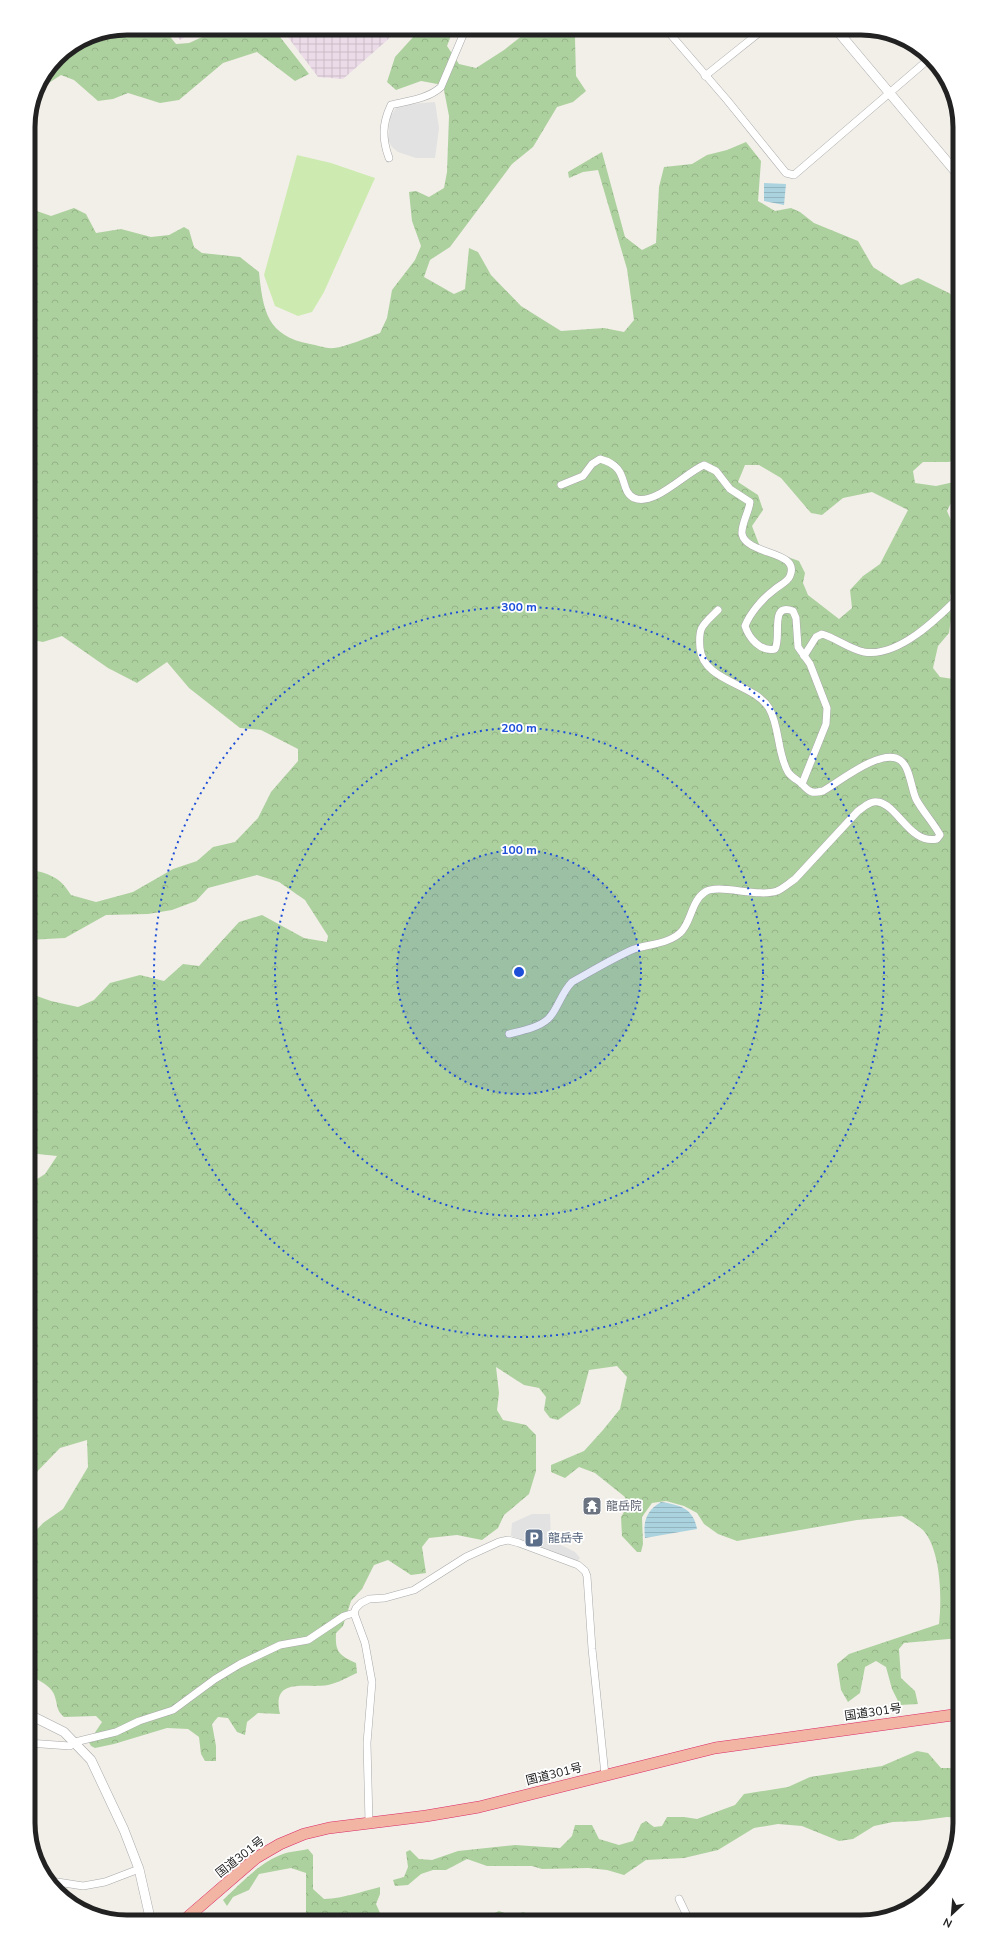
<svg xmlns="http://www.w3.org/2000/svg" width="988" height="1950" font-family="'Nunito Sans','Noto Sans JP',sans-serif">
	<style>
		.industrial { fill: url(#industrial-grid) }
		.grass { fill: #cdebb0 }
		.forest { fill: url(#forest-crowns); fill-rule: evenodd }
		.parking { fill: #e2e2e2 }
		.water { fill: url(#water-rules) }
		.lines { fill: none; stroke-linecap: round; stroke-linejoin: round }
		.minor-casing { stroke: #a9a9a9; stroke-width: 8 }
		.tertiary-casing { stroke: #a9a9a9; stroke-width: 10 }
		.trunk-casing { stroke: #dc2a67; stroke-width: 12 }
		.minor { stroke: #fff; stroke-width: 7 }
		.tertiary { stroke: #fff; stroke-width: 9 }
		.trunk { stroke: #f2b4a3; stroke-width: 11 }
		.ring { fill: none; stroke: #1d4ed8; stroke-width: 2; stroke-dasharray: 2 4 }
		.labels { text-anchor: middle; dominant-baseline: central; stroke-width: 3.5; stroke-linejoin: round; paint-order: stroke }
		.worship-label { font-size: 12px; fill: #5b616d; stroke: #fff; text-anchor: start }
		.service-label { font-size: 12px; fill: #4e5e75; stroke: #fff; text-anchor: start }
		.street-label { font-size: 12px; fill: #222; stroke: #fff }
		.rim { fill: none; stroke: #222; stroke-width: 5 }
		.centre { fill: #1d4ed8; stroke: #fff; stroke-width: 2 }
		.ring-label { font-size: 12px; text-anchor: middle; font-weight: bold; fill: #1d4ed8; stroke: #fff; stroke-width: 3.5; stroke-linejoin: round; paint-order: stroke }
	</style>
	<defs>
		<pattern id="industrial-grid" width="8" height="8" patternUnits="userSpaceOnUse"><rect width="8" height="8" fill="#ebdbe8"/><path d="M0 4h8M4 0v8" fill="none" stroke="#c9bcc7"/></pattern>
		<pattern id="forest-crowns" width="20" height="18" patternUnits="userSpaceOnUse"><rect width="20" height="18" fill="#add19e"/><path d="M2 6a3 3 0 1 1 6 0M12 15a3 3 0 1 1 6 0" fill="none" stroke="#95b388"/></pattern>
		<pattern id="water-rules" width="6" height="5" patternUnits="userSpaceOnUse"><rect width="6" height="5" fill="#aad3df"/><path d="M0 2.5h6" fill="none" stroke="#92b5bf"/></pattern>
	</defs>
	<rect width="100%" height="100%" fill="#f2efe9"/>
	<!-- industrial -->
	<g class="industrial">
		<polygon points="172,28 202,28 180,40"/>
		<polygon points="281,28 401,28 343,79 318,77"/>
	</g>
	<!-- grass -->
	<polygon class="grass" points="297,155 331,163 375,178 324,292 312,312 298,316 275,306 264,275"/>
	<!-- forest -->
	<g class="forest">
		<polygon points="127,28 163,28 176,44 189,43 222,28 273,28 309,74 295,81 257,52 223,63 179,100 160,103 128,93 113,99 98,101 74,80 61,75 35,92 57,57 89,35"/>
		<path d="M425,28H454L447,46L459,64L476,68L504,50L532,28H580L575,38L576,76L586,91L573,102L557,107L533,147L512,164L450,247L430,260L424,277L454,294L465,289L469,248L478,252L491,275L521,306L561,331L604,328L624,332L634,320L627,269L598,170L583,172L569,178L568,172L602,152L625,237L642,250L656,243L659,187L664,167L692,164L707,155L727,150L746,142L761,161L758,201L775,211L791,208L800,212L814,223L858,241L873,267L901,285L918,278L949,293L960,301V457L949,462H923L913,471L915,483L936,486L954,482L956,493L947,511L960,541V582L950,595L951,619L949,633L938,646L933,668L940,677L960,680V1638L904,1643L899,1649L901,1678L915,1691L918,1704L900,1705L892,1689L886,1667L876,1661L865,1667L860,1693L848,1702L841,1690L837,1664L849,1654L939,1624C942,1598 941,1550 923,1530C917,1525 909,1520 902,1516L857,1520L737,1541L718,1534L704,1524L697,1513L684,1506L666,1501L652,1503L642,1517L643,1544L641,1552H637L622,1536L621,1517L627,1507L625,1497L595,1473L579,1467L565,1478L551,1472V1465L584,1451L603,1430L620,1409L627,1377L617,1366L589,1370L580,1404L558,1420L550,1418L544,1410L546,1397L539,1388L524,1385L496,1367L499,1393L497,1410L503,1420L526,1425L536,1435V1471L529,1494L504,1515L498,1528L482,1540L457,1535L429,1538L422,1547L426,1573L411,1575L388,1560L374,1565L362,1589L351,1601L343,1626L336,1633C335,1652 339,1655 356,1663L357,1673C348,1677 338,1683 328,1685C306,1689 271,1676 280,1714L258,1713L247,1722L245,1735L237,1732L228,1718L218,1717L212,1724L216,1746V1761H205L201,1754L199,1737L188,1729L167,1728L114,1744L95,1748L91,1746L87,1739L94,1734L102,1722L96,1716L64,1717C56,1710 58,1706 55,1697C53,1687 37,1678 28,1676V1569L36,1561L31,1536L43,1523L63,1509L88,1467L87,1440L60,1448L28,1481V1185L45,1174L57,1156L28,1153V993L51,1001L78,1007L94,1000L110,983L140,975L164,981L183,964L199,966L239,922L262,915L304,938L327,942L328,936L305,900L279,882L257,875L208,888L196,901L172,910L148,914L106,915L65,938L28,940V868C49,875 59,875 71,895L96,902L133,892L173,869L197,861L213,847L235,842L258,818L271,792L298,761V749L261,730L240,728L189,688L167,662L137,683L108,668L62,636L43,642L28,639V211L34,210L51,216L74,208L86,214L96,233L121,229L151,237L169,235L184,227L189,230L194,247L202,253L240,257L259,272C263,311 267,336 310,344C317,345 327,349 334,348C346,347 368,337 380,333L387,318L392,290L415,260L421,246L412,221L409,192L416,191L429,197L444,188L447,172L449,116L443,85L421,81L396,90L387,82L395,57L414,36ZM745,465H759L781,478L811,513L822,515L843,498L872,492L908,510L880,564L863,576L850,590L852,608L839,619L808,595L803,583L805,573L799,561L760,547L752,526L763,510L758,495L738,482Z"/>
		<polygon points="917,1751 928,1753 941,1768 956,1768 960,1771 960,1818 947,1817 917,1821 893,1822 874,1826 853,1839 839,1841 802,1826 778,1824 754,1828 718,1850 684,1858 646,1860 624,1875 607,1870 588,1868 542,1869 532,1866 487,1866 467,1859 446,1870 433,1870 421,1874 408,1885 395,1886 393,1880 404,1877 408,1867 406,1852 410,1850 419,1859 432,1860 458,1851 515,1845 560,1848 572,1836 575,1825 592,1825 599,1839 619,1845 633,1841 641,1824 646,1821 654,1827 662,1826 667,1817 684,1817 697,1819 735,1805 744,1794 788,1787 810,1777 882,1766"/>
		<path d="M308,1849L313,1855V1889L324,1899C345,1898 360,1892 380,1887V1894L376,1904L384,1922H292L303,1920L306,1913V1873L291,1868L259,1874L249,1890L233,1897L227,1906L223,1900C240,1884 260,1862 283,1854C291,1851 300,1851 308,1849Z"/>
		<polygon points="499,1911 510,1915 525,1912 517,1922 474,1922"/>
	</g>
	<!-- parking -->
	<g class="parking">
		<polygon points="435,102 439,128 435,158 416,158 398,152 392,147 388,140 390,117 398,105"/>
		<polygon points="532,1514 550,1514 551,1540 575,1552 580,1558 577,1562 511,1536 512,1523"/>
	</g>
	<!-- water -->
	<g class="water">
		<polygon points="764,183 786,184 784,205 764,201"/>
		<path d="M661,1502C680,1505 693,1508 697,1529L645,1538C643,1521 646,1511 661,1502Z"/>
	</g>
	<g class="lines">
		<defs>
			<g id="minor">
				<polyline points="665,28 727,100 786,173 794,175 929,59"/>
				<polyline points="705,76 765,28"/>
				<path d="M389,158C382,139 382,124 391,105C407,101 428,99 441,87L466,28"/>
				<path d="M561,485L583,476L592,464L600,459C631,467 618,490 634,498C654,507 685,473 704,465L716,471L730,489L750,502C749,512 741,524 742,534C747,556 801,550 790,576C787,583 779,585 774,590C763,598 750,613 745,626C749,638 760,652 775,649C782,637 769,602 793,611L796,618L798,647L810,664L827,708L826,724L802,784"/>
				<path d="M804,656L816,637L822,634C836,638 849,649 864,652C898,658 938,618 960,596"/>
				<path d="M509,1034C521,1031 538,1028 548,1019C557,1011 561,993 572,982C592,971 613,958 634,949C649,944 668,944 680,933C691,924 691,901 705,892C718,883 758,898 777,891C784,888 789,883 795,879L858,811C864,807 871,800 878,802C898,805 910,845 937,839L940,835C933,822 923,812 916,799C911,788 910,767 900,760C882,747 839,782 823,791C812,794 809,792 802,784C798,780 792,778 788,772C777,753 780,727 769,708C754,683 703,682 700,648C698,626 703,625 718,610"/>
				<polyline points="28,1743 70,1746 75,1742 116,1732 139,1721 173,1710 215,1679 240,1664 280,1645 308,1640 344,1616 354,1613"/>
				<polyline points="369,1822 367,1743 372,1682 365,1643 354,1613 356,1608 361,1603 369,1599 385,1598 414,1590 466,1557 499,1542 508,1540 519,1543 578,1565 585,1571 587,1576 592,1649 605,1775"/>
				<polyline points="51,1881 83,1886 105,1882 139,1869"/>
				<polyline points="679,1899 690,1922"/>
			</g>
			<g id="tertiary">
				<polyline points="835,28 960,177"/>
				<polyline points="28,1714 64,1732 91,1760 124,1830 139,1869 151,1922"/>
			</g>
			<polyline id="trunk" points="182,1922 256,1858 280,1844 304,1834 329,1828 426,1816 479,1807 715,1748 960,1714"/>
		</defs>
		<!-- minor casing -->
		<use href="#minor" class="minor-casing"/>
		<!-- tertiary casing -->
		<use href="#tertiary" class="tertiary-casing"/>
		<!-- trunk casing -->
		<use href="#trunk" class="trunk-casing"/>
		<!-- minor -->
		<use href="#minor" class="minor"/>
		<!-- tertiary -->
		<use href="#tertiary" class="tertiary"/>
		<!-- trunk -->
		<use href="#trunk" class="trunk"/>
	</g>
	<!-- distance rings -->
	<circle cx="519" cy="972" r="122" fill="#1d4ed8" fill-opacity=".12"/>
	<g class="ring">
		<circle cx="519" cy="972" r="122"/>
		<circle cx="519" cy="972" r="244"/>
		<circle cx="519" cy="972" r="365"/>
	</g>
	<!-- icons -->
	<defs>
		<symbol id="temple-square" viewBox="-11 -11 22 22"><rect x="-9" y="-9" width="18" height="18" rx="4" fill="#6b7280" stroke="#fff"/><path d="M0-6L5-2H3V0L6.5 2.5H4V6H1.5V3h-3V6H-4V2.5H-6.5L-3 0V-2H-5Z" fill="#fff"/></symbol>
		<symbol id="parking-square" viewBox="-11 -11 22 22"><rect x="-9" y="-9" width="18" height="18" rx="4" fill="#5c6f8a" stroke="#fff"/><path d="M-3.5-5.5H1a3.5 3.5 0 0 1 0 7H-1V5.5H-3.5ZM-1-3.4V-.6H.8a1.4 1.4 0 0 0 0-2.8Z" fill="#fff"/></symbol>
	</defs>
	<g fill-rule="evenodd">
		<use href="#temple-square" x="581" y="1495" width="22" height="22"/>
		<use href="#parking-square" x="523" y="1527" width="22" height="22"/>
	</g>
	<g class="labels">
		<!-- worship labels -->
		<g class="worship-label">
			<text x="606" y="1506">龍岳院</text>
		</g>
		<!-- service labels -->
		<g class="service-label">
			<text x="548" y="1538">龍岳寺</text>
		</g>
		<!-- street labels -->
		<g class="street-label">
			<text transform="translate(873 1712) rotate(-8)">国道301号</text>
			<text transform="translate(554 1774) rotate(-14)">国道301号</text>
			<text transform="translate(240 1857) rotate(-38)">国道301号</text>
		</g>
	</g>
	<!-- crop -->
	<path d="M0 0H988V1950H0ZM127 35H861A92 92 0 0 1 953 127V1823A92 92 0 0 1 861 1915H127A92 92 0 0 1 35 1823V127A92 92 0 0 1 127 35Z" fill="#fff" fill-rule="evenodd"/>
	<path class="rim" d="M127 35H861A92 92 0 0 1 953 127V1823A92 92 0 0 1 861 1915H127A92 92 0 0 1 35 1823V127A92 92 0 0 1 127 35Z"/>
	<circle cx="519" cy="972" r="6" class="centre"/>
	<g class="ring-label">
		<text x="519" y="611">300 m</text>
		<text x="519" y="732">200 m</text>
		<text x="519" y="854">100 m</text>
	</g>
	<!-- north arrow -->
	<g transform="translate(952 1914) rotate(206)" stroke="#ffffff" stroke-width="3" paint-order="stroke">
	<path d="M0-3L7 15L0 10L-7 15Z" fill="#222222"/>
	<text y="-6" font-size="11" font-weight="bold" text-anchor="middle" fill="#222222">N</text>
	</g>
</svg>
